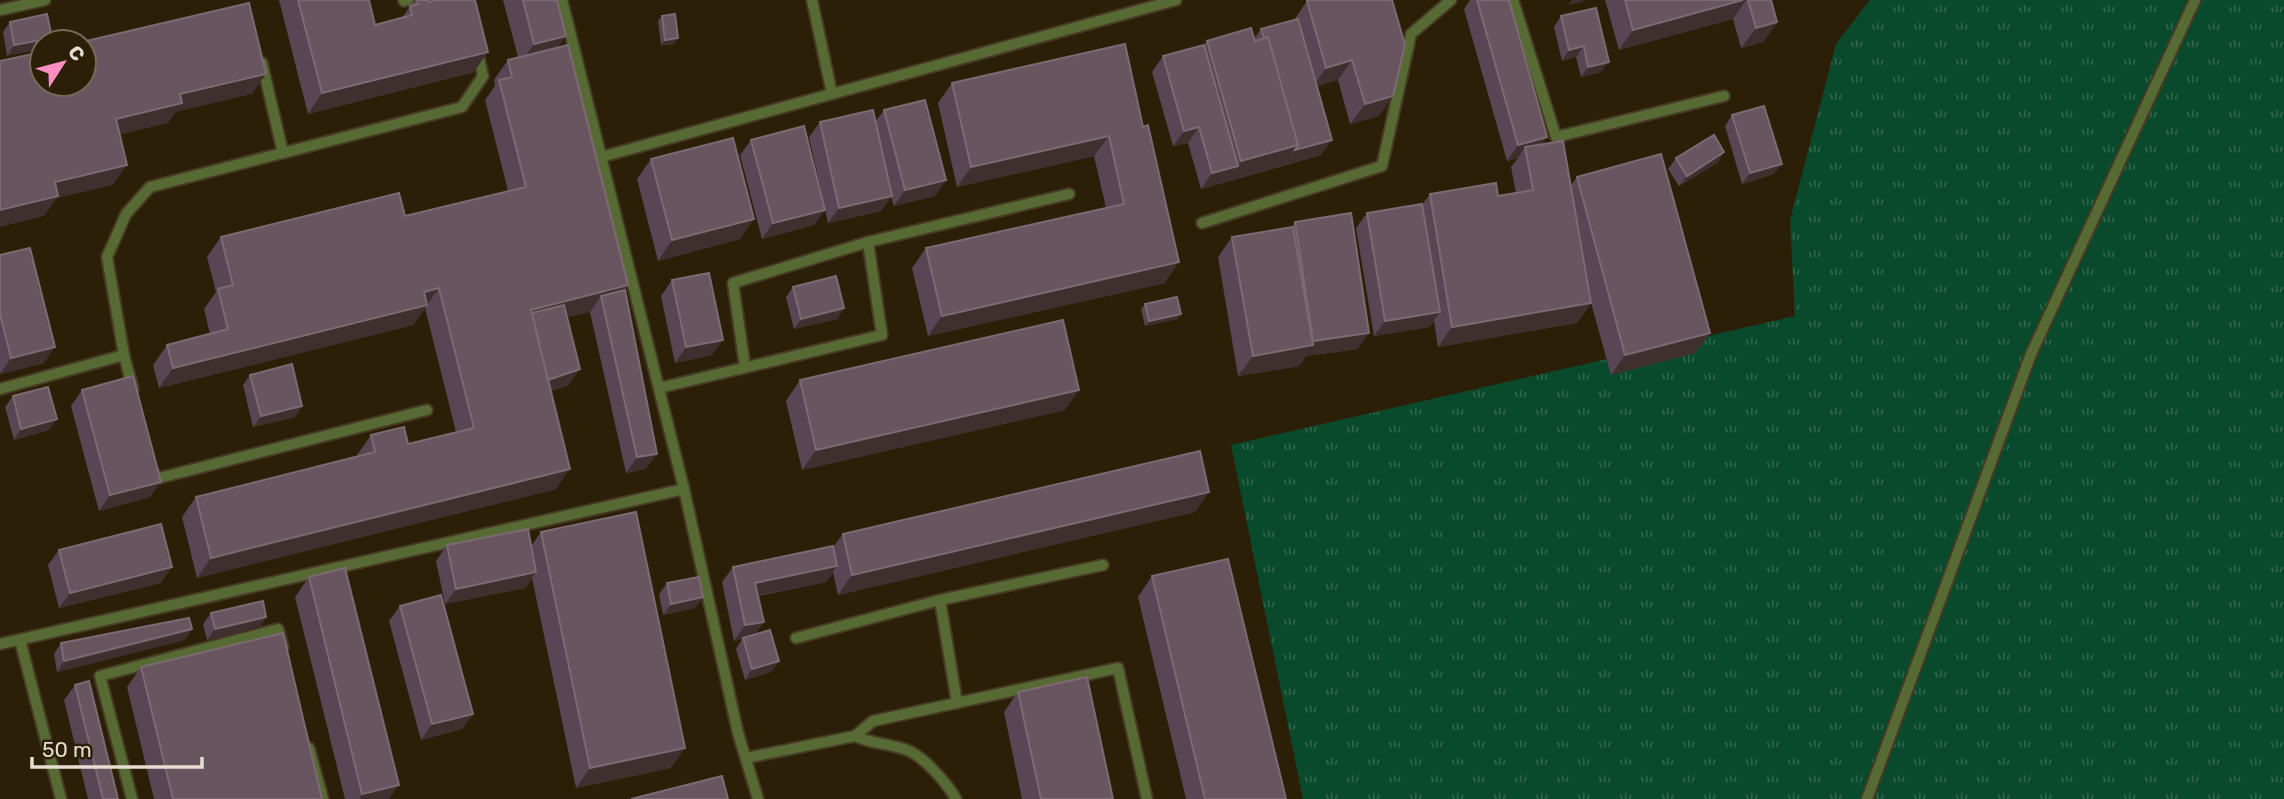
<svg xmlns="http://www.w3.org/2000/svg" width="2284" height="799" font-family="Rubik,sans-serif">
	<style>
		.grass { fill: url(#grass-tufts) }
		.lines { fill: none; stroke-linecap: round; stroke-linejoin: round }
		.service-casing { stroke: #453a24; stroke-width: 14 }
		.service { stroke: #586a34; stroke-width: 10 }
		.wall { fill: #594553 }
		.shaded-wall { fill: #402f2f }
		.building { fill: #685560; stroke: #7c6a72; stroke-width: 2 }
	</style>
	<defs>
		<pattern id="grass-tufts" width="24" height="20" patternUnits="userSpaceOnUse" patternTransform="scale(1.75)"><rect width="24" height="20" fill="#0a4a2c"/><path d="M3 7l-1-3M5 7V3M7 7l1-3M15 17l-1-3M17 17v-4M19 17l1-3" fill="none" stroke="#2e644a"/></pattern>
	</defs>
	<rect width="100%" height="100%" fill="#2b1f08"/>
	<!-- grass -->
	<polygon class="grass" points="1870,0 2284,0 2284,799 1303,799 1231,445 1795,316 1790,220 1836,44"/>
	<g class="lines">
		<defs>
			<g id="service">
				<polyline points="562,0 684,489"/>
				<polyline points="812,0 832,94"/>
				<polyline points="1513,0 1556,137 1724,96"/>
				<polyline points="404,1 408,0"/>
				<polyline points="0,10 45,0"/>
				<polyline points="262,63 283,153"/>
				<polyline points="601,157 1176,0"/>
				<polyline points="1202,223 1382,166 1411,34 1451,0"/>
				<polyline points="124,355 133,389"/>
				<polyline points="745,367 733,283 868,242 1069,194"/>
				<polyline points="659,388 882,335 868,242"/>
				<polyline points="0,389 124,355 107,257 126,214 150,187 462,107 483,76 477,50"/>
				<polyline points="154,473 155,479 427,410"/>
				<polyline points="940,600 957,703"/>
				<polyline points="796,638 940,600 1103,565"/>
				<polyline points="20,640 61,799"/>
				<polyline points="0,644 684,489 738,733 758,799"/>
				<path d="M855,736C871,744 887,743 904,749C922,754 947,783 956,799"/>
				<polyline points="309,748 323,799"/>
				<polyline points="746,758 855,736 873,721 1118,668 1147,799"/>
				<polyline points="132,799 100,676 278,629 283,647"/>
				<polyline points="1867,799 2031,354 2195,0"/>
			</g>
		</defs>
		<!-- service casing -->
		<use href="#service" class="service-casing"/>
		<!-- service -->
		<use href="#service" class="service"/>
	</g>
	<!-- wall -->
	<g class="wall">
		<polygon points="279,0 369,0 375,25 402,18 414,0 429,0 474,72 308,114"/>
		<polygon points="503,0 557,0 558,48 628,285 625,290 646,469 626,473 590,312 567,317 569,385 551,391 556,489 197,578 182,517 196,497 357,457 357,455 371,435 408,444 456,432 425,308 413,325 159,388 153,365 167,345 210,334 204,309 216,292 207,257 221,237 405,216 508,191 485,100 495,86 494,80 508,60 518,57"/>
		<polygon points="1392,0 1379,116 1350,124 1338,80 1317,86 1321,155 1201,189 1188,143 1173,146 1152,72 1163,56 1204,45 1207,41 1254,39 1261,29 1294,20 1307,1"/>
		<polygon points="1470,0 1509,0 1542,144 1571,185 1577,177 1710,333 1695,353 1611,375 1591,303 1577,323 1438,347 1434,321 1429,327 1374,336 1356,228 1367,213 1422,205 1430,194 1498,196 1516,193 1511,167 1518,158 1507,161 1464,9"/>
		<polygon points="1605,0 1771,0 1777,22 1763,42 1741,48 1733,19 1619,50"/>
		<polygon points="662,16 674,44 661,45 658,21"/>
		<polygon points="1561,16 1601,72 1581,77 1576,57 1562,61 1554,27"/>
		<polygon points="10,22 52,38 49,42 42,42 7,56 3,32"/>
		<polygon points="1125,44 1165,283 928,336 912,268 926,248 1106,208 1094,156 957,187 938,103 952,83"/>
		<polygon points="884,110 946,180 935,196 894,206 891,197 881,211 828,223 825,210 814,225 762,239 740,155 751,140 825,208 809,137 820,122 875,122"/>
		<polygon points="1732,115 1774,174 1742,184 1725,126"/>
		<polygon points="1724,152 1717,163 1679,186 1668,169 1676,158"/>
		<polygon points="651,159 740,239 658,261 637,179"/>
		<polygon points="1295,222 1358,349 1306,356 1299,366 1238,376 1218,257 1232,237 1292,227"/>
		<polygon points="0,255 44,363 0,374"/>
		<polygon points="672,280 712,355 675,363 661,296"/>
		<polygon points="793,287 844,308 837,319 794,329 786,297"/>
		<polygon points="1145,304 1181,314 1177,319 1145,326 1141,309"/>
		<polygon points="250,375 302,406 295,417 253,427 243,385"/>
		<polygon points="800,380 1065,410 802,470 786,401"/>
		<polygon points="82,390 150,497 99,511 71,406"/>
		<polygon points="13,396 49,430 14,440 5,407"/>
		<polygon points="1195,512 838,595 833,572 826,582 758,596 764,622 754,635 779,661 771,672 745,680 736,649 742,639 734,641 722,582 733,567 833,547 843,534"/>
		<polygon points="541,532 671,768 576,788 532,578 525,588 445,604 436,561 447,545 531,546"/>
		<polygon points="59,550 161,583 59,608 48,565"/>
		<polygon points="1152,576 1286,799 1186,799 1138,597"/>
		<polygon points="309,577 389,799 345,799 295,597"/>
		<polygon points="667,583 695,608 663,615 659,594"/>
		<polygon points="400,606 473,714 462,729 421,740 389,621"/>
		<polygon points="211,613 266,617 259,628 207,640 203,624"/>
		<polygon points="192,629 184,640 57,672 54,654 61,643"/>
		<polygon points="141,667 322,799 154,799 127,687"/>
		<polygon points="75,685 118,799 88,799 64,700"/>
		<polygon points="1018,692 1113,799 1022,799 1004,712"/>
	</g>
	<!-- shaded-wall -->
	<g class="shaded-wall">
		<polygon points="1572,0 1584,0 1583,2 1568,5"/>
		<polygon points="1743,0 1746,0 1733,19 1619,50 1633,30"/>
		<polygon points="1777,22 1763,42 1741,48 1756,28"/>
		<polygon points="566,36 552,56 520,64 534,44"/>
		<polygon points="52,38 49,42 42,42 42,49 7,56 14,45"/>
		<polygon points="678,38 674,44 661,45 665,40"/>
		<polygon points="1584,46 1576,57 1562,61 1569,50"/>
		<polygon points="488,52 474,72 308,114 322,93"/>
		<polygon points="1352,60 1338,80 1312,88 1326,68"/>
		<polygon points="1609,62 1601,72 1581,77 1588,67"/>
		<polygon points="266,74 252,94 176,112 168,123 102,139 116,119 180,94"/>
		<polygon points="1393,96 1379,116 1350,124 1365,104"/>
		<polygon points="1199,127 1188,143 1173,146 1184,131"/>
		<polygon points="1109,136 1094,156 957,187 971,167"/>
		<polygon points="1547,137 1536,153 1525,147 1518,158 1507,161 1518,145"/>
		<polygon points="1332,140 1321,155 1284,165 1295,150"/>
		<polygon points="1298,145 1284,165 1201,189 1212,173 1238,166 1241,161"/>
		<polygon points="1724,152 1717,163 1679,186 1687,176"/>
		<polygon points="1782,164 1774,174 1742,184 1750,173"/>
		<polygon points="127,165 113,185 57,198 44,216 0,227 0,210 55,182"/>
		<polygon points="946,180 935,196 894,206 905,190"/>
		<polygon points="892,196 881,211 828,223 839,208"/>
		<polygon points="825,210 814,225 762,239 773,223"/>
		<polygon points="754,219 740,239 658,261 672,240"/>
		<polygon points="1179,262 1165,283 928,336 942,316"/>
		<polygon points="628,285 614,306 601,296 590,312 531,326 531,310"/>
		<polygon points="439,288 413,325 159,388 173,368 424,292"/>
		<polygon points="1591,303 1577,323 1438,347 1452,327"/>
		<polygon points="844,308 837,319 794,329 801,319"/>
		<polygon points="1440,312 1429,327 1374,336 1385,321"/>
		<polygon points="1181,314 1177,319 1145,326 1149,321"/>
		<polygon points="1369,333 1358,349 1306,356 1299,366 1238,376 1253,356 1310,346 1313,341"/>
		<polygon points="1710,333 1695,353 1611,375 1625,355"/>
		<polygon points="723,340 712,355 675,363 686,347"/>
		<polygon points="55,347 44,363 0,374 11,358"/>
		<polygon points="580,369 569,385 533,397 544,381"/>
		<polygon points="1079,390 1065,410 802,470 816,450"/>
		<polygon points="302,406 295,417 253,427 261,416"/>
		<polygon points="57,419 49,430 14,440 21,429"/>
		<polygon points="657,454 646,469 626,473 637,457"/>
		<polygon points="570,469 556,489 197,578 211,558"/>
		<polygon points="161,482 150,497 99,511 110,495"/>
		<polygon points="1209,492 1195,512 838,595 852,575"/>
		<polygon points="837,566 826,582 744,598 755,583"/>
		<polygon points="172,567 161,583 59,608 70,593"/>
		<polygon points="536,572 525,588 445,604 456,589"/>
		<polygon points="703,597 695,608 663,615 671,604"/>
		<polygon points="266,617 259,628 207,640 215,629"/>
		<polygon points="764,622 753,637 734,641 745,625"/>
		<polygon points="192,629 184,640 57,672 64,661"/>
		<polygon points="779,661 771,672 745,680 752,669"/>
		<polygon points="473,714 462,729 421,740 432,724"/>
		<polygon points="685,748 671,768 576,788 590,768"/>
		<polygon points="399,785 389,799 359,799 362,794"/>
	</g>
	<!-- building -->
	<g class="building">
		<polygon points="298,0 369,0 375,25 412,15 410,6 418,4 417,0 429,0 429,2 436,0 475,0 488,52 322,93"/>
		<polygon points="523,0 557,0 566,36 534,44"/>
		<polygon points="1310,0 1392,0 1405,45 1393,96 1365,104 1352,60 1326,68 1307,1"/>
		<polygon points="1477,0 1509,0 1547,137 1518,145"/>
		<polygon points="1625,0 1743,0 1633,30"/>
		<polygon points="1748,0 1771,0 1777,22 1756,28"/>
		<polygon points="249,3 266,74 180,94 182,103 116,119 127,165 55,182 58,196 0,210 0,61 42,52 42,84 84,84 84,42 82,42"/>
		<polygon points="1596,8 1609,62 1588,67 1584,46 1569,50 1561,16"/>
		<polygon points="47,14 52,38 14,45 10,22"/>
		<polygon points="675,14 678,38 665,40 662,16"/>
		<polygon points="1298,19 1332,140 1295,150 1298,145 1268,37 1264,38 1261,29"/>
		<polygon points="1251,28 1255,41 1268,37 1298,145 1241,161 1207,41"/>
		<polygon points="1125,44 1143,127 1148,125 1179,262 942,316 926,248 1124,204 1109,136 971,167 952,83"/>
		<polygon points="568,45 628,285 531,310 570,469 211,558 196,497 375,452 371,435 404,427 408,444 474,428 439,288 424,292 427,305 173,368 167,345 228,329 218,289 233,285 221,237 399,193 405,216 526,187 499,80 512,77 508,60"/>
		<polygon points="1204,45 1238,166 1212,173 1199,127 1184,131 1163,56"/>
		<polygon points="925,100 946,180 905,190 884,110"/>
		<polygon points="1764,106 1782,164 1750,173 1732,115"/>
		<polygon points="873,110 892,196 839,208 820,122"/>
		<polygon points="804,126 825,210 773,223 751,140"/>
		<polygon points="1714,135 1724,152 1687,176 1676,158"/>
		<polygon points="733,138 754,219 672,240 651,159"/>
		<polygon points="1563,141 1591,303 1452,327 1430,194 1496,183 1498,196 1533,190 1525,147"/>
		<polygon points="1661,154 1710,333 1625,355 1577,177"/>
		<polygon points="1422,204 1440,312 1385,321 1367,213"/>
		<polygon points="1351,213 1369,333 1313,341 1295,222"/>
		<polygon points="1293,227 1313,345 1253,356 1232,237"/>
		<polygon points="30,248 55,347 11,358 0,314 0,255"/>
		<polygon points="709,273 723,340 686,347 672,280"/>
		<polygon points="836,276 844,308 801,319 793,287"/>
		<polygon points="625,290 657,454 637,457 601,296"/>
		<polygon points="1177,297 1181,314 1149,321 1145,304"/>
		<polygon points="564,305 580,369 548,380 532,313"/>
		<polygon points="1063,320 1079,390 816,450 800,380"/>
		<polygon points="292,364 302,406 261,416 250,375"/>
		<polygon points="133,376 161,482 110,495 82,390"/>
		<polygon points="48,387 57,419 21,429 13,396"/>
		<polygon points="1200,451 1209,492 852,575 843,534"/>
		<polygon points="636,512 685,748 590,768 541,532"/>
		<polygon points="161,524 172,567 70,593 59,550"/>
		<polygon points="528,529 536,572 456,589 447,545"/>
		<polygon points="833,546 837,566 755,583 764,622 745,625 733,567"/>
		<polygon points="1228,559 1286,799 1205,799 1152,576"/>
		<polygon points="345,568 399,785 362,794 309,577"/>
		<polygon points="699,577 703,597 671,604 667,583"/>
		<polygon points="441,595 473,714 432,724 400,606"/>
		<polygon points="263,601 266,617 215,629 211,613"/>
		<polygon points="189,618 192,629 64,661 61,643"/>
		<polygon points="770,630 779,661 752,669 743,638"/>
		<polygon points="283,633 322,799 173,799 141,667"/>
		<polygon points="1087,677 1113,799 1041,799 1018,692"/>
		<polygon points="89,681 118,799 103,799 75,685"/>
		<polygon points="722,776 728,799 631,799"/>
	</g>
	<!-- north arrow -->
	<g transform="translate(63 63) rotate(54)"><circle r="33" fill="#2b1f08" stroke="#766b58" stroke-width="2"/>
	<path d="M0-5L12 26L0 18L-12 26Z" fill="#fb8fc4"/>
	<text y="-10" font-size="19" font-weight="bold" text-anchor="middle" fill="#e6ded1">С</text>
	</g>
	<!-- scale -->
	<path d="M32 757v10h170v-10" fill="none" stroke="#e6ded1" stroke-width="3.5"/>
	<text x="42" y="757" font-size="21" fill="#e6ded1" stroke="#2b1f08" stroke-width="5" paint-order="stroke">50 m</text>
</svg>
